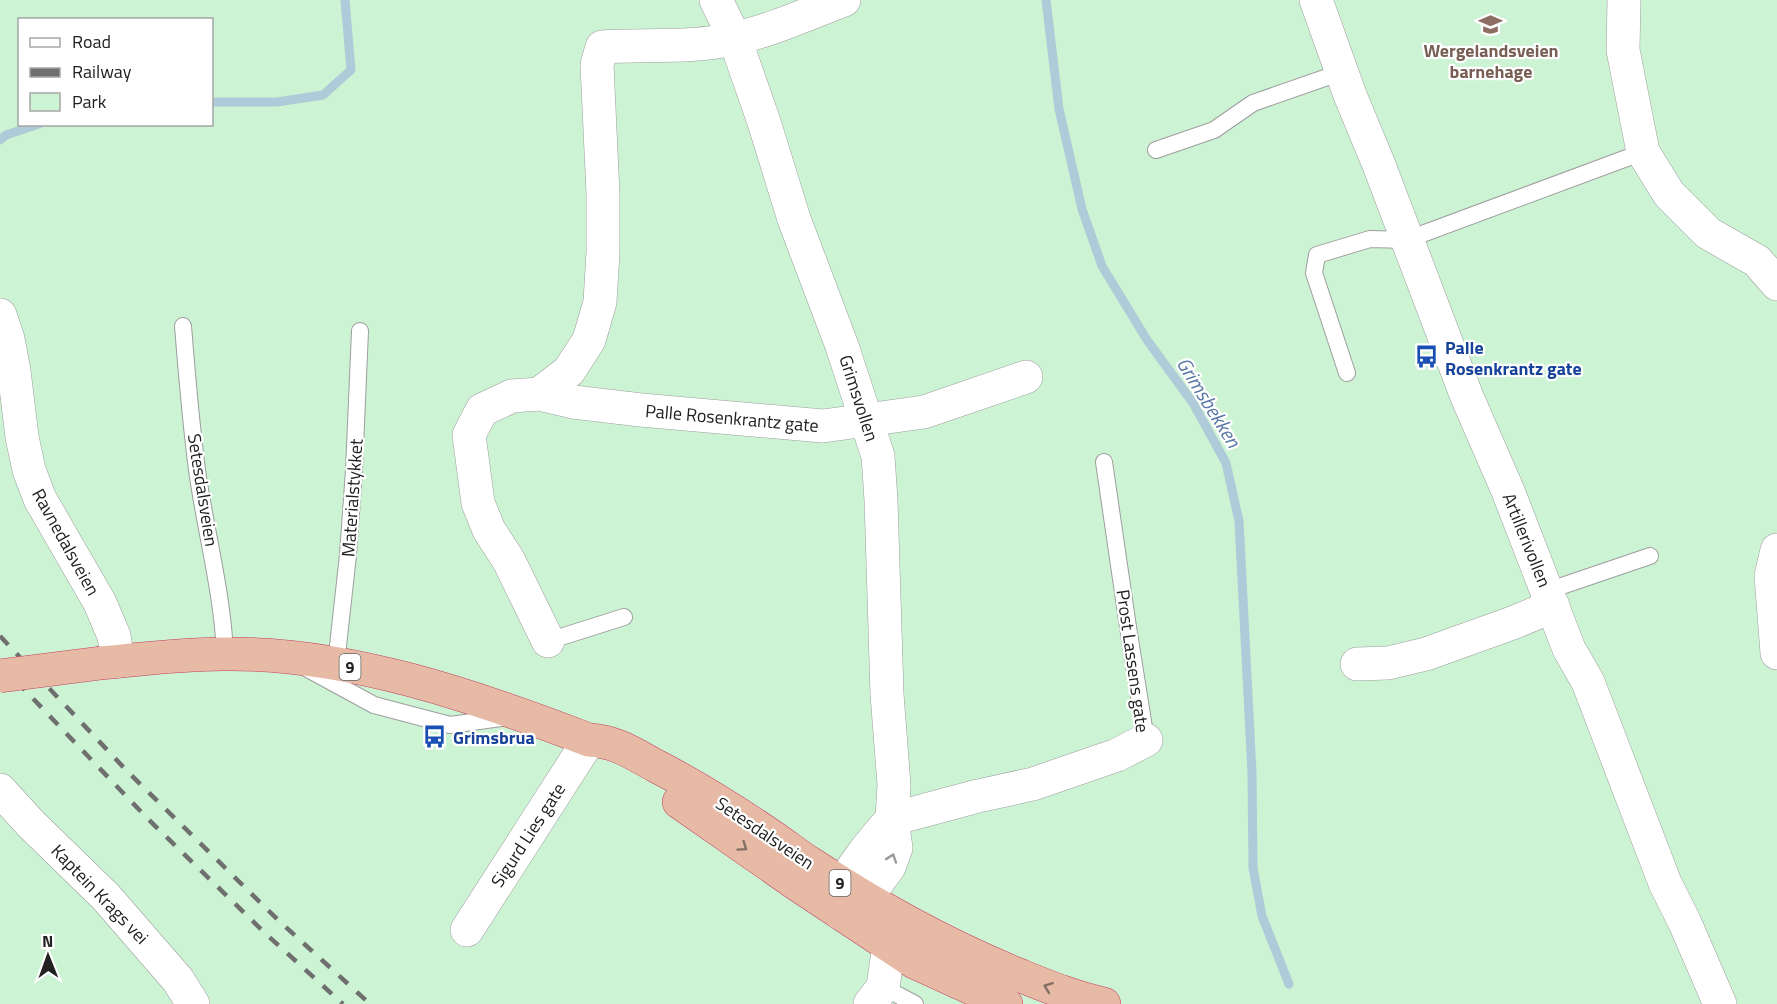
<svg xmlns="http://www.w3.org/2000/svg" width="1777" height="1004" font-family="'Titillium Web',sans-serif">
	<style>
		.park { fill: #ccf3d3; fill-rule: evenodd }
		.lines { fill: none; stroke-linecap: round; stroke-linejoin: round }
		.stream { stroke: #afcad8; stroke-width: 9 }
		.service-casing { stroke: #9e9e9e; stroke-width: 18 }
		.minor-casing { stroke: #9e9e9e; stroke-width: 34 }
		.trunk-casing { stroke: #c53e5f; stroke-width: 34 }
		.service { stroke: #fff; stroke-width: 16 }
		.minor { stroke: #fff; stroke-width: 33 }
		.trunk { stroke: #e7baa6; stroke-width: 33 }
		.rail { stroke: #6f6f6f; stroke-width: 4.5; stroke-dasharray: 12 12; stroke-linecap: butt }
		.trunk-bridge-casing { stroke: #c53e5f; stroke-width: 34; stroke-linecap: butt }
		.trunk-bridge { stroke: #e7baa6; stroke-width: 33 }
		.oneway { stroke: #846e64 }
		.oneway2 { stroke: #9b9b9b }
		.labels { text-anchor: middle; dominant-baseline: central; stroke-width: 4.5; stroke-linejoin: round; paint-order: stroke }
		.shield { fill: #fff; stroke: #646464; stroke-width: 1.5 }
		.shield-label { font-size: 16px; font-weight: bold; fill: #212121 }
		.education-label { font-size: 18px; font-weight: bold; fill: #785e54; stroke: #fff }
		.transit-label { font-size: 18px; font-weight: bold; fill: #164399; stroke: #fff; text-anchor: start }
		.street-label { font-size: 18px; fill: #212121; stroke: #fff }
		.water-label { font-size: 20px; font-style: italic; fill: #5877a5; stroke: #fff }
	</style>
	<rect width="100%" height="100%" fill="#f0eee8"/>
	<!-- park -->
	<path class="park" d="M0,0H1777V1004H0ZM20,20H212V124H20Z"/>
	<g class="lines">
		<!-- stream -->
		<g class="stream">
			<polyline points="1046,0 1059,109 1082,209 1102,266 1147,340 1193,403 1226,463 1239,521 1252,772 1253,868 1262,916 1289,984"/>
			<polyline points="212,102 277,102 323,95 351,70 345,0"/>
			<polyline points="0,140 6,135 39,124"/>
		</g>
		<defs>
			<g id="service">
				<polyline points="1156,150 1214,130 1253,103 1342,72"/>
				<path d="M183,326C187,376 191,427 198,477C207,537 222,592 225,653"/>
				<polyline points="1347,373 1314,273 1317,255 1370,239 1406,240 1643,152"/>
				<polyline points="1104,462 1128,627 1146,740"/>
				<polyline points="1547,591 1650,556"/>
				<polyline points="548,641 624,617"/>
				<polyline points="336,664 348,555 354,470 360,331"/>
				<polyline points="306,668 374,705 450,725 508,717"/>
				<polyline points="883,987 915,1004"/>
			</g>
			<g id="minor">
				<path d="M716,0L735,39L764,122L794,219L842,346L878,456L881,500L887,694L894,785L892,819L896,848L889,867L861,905L851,912L840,913C840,909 838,903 838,898C840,879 878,834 892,819"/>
				<polyline points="1316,0 1350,95 1379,165 1467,397 1508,491 1569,649 1588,682 1665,883 1685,923 1720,1004"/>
				<polyline points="1624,0 1623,50 1643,152 1669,194 1708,233 1757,261 1777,284"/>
				<polyline points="0,315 8,339 14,371 22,437 29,470 40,499 100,603 114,636 118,661"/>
				<path d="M539,394L569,371L589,340L600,302L603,252V194L597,65L602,47C647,44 692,49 736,38C773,30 809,13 844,0"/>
				<polyline points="1777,550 1771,576 1777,653"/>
				<polyline points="548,641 509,561 489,530 478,503 469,435 482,410 512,396 539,394 573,402 641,410 823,426 924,412 1026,377"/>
				<polyline points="1357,664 1388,663 1426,654 1515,622 1553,606"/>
				<polyline points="0,790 31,824 106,897 178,980 193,1004"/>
				<polyline points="892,819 978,796 1033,784 1117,755 1146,740"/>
				<polyline points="467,930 589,740"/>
				<polyline points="870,1004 883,987 889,945"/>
			</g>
			<g id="trunk">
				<path d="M101,663C142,659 182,654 223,654C347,652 475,696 589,740C615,741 634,754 656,766C697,787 735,811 773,837C785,845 797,855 810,863C875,906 942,943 1014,973C1044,985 1072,997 1104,1004"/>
				<polyline points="679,802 795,883 914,962 1006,1004"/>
			</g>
		</defs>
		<!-- service casing -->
		<use href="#service" class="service-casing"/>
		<!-- minor casing -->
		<use href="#minor" class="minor-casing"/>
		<!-- trunk casing -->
		<use href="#trunk" class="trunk-casing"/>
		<!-- service -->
		<use href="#service" class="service"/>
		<!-- minor -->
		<use href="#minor" class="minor"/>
		<!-- trunk -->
		<use href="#trunk" class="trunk"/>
		<!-- rail -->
		<g class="rail">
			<polyline points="0,636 127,771 277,919 370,1004"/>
			<polyline points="0,664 147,818 266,934 343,1004"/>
		</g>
		<defs>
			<polyline id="trunk-bridge" points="0,676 101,663"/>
		</defs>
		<!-- trunk-bridge casing -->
		<use href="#trunk-bridge" class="trunk-bridge-casing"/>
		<!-- trunk-bridge -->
		<use href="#trunk-bridge" class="trunk-bridge"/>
	</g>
	<!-- one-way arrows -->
	<defs><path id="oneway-chevron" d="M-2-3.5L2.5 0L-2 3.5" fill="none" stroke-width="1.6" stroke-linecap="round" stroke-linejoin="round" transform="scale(1.5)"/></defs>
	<g class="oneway">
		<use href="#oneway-chevron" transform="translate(743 847) rotate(35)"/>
		<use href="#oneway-chevron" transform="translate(1048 987) rotate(-159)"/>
	</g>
	<use class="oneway2" href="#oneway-chevron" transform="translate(892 858) rotate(-71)"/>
	<!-- icons -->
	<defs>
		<symbol id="school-bare" viewBox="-9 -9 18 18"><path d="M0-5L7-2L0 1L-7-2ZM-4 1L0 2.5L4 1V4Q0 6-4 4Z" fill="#8d6e63" stroke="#fff" stroke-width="2.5" paint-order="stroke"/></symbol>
		<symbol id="bus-bare" viewBox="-9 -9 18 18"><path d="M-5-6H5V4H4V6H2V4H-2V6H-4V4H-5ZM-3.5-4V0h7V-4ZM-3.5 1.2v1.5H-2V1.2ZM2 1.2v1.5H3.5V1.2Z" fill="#1a4fb4" stroke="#fff" stroke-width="2.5" paint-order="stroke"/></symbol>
	</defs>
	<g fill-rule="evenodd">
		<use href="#school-bare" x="1474" y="8" width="33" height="33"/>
		<use href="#bus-bare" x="1410" y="340" width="33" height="33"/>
		<use href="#bus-bare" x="418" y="720" width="33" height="33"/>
	</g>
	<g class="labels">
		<!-- shield labels -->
		<g class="shield">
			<rect x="339.5" y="654" width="21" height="26" rx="4.5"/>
			<rect x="829.5" y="870" width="21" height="26" rx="4.5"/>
		</g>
		<g class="shield-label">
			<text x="350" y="667">9</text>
			<text x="840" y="883">9</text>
		</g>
		<!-- education labels -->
		<g class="education-label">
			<text x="1491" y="50">Wergelandsveien<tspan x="1491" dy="21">barnehage</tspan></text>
		</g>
		<!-- transit labels -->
		<g class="transit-label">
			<text x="1445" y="347">Palle<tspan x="1445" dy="21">Rosenkrantz gate</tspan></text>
			<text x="453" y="737">Grimsbrua</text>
		</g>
		<!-- street labels -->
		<g class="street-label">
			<text transform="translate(859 398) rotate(72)">Grimsvollen</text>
			<text transform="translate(732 418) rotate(5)">Palle Rosenkrantz gate</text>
			<text transform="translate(203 490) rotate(81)">Setesdalsveien</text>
			<text transform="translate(352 498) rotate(-86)">Materialstykket</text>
			<text transform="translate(1527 540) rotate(68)">Artillerivollen</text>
			<text transform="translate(66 542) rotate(61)">Ravnedalsveien</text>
			<text transform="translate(1133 661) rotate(82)">Prost Lassens gate</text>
			<text transform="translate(765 833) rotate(34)">Setesdalsveien</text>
			<text transform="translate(528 835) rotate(-57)">Sigurd Lies gate</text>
			<text transform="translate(100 894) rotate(46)">Kaptein Krags vei</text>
		</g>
		<!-- water labels -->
		<g class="water-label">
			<text transform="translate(1209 402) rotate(58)">Grimsbekken</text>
		</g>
	</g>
	<!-- legend -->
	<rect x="18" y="18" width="195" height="108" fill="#ffffff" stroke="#a6a6a6" stroke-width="1.5"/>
	<rect x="30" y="38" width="30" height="9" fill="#ffffff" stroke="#a6a6a6" stroke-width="1.5"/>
	<text x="72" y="48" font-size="18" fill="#212121">Road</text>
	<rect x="30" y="68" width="30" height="9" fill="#6f6f6f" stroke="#a6a6a6" stroke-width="1.5"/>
	<text x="72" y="78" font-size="18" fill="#212121">Railway</text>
	<rect x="30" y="93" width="30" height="18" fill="#ccf3d3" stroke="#a6a6a6" stroke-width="1.5"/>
	<text x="72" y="108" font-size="18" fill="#212121">Park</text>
	<!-- north arrow -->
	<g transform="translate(48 956) rotate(359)" stroke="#ffffff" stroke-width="4.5" paint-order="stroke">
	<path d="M0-4.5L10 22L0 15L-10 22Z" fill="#212121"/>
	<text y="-9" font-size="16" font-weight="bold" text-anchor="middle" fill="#212121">N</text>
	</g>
</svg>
